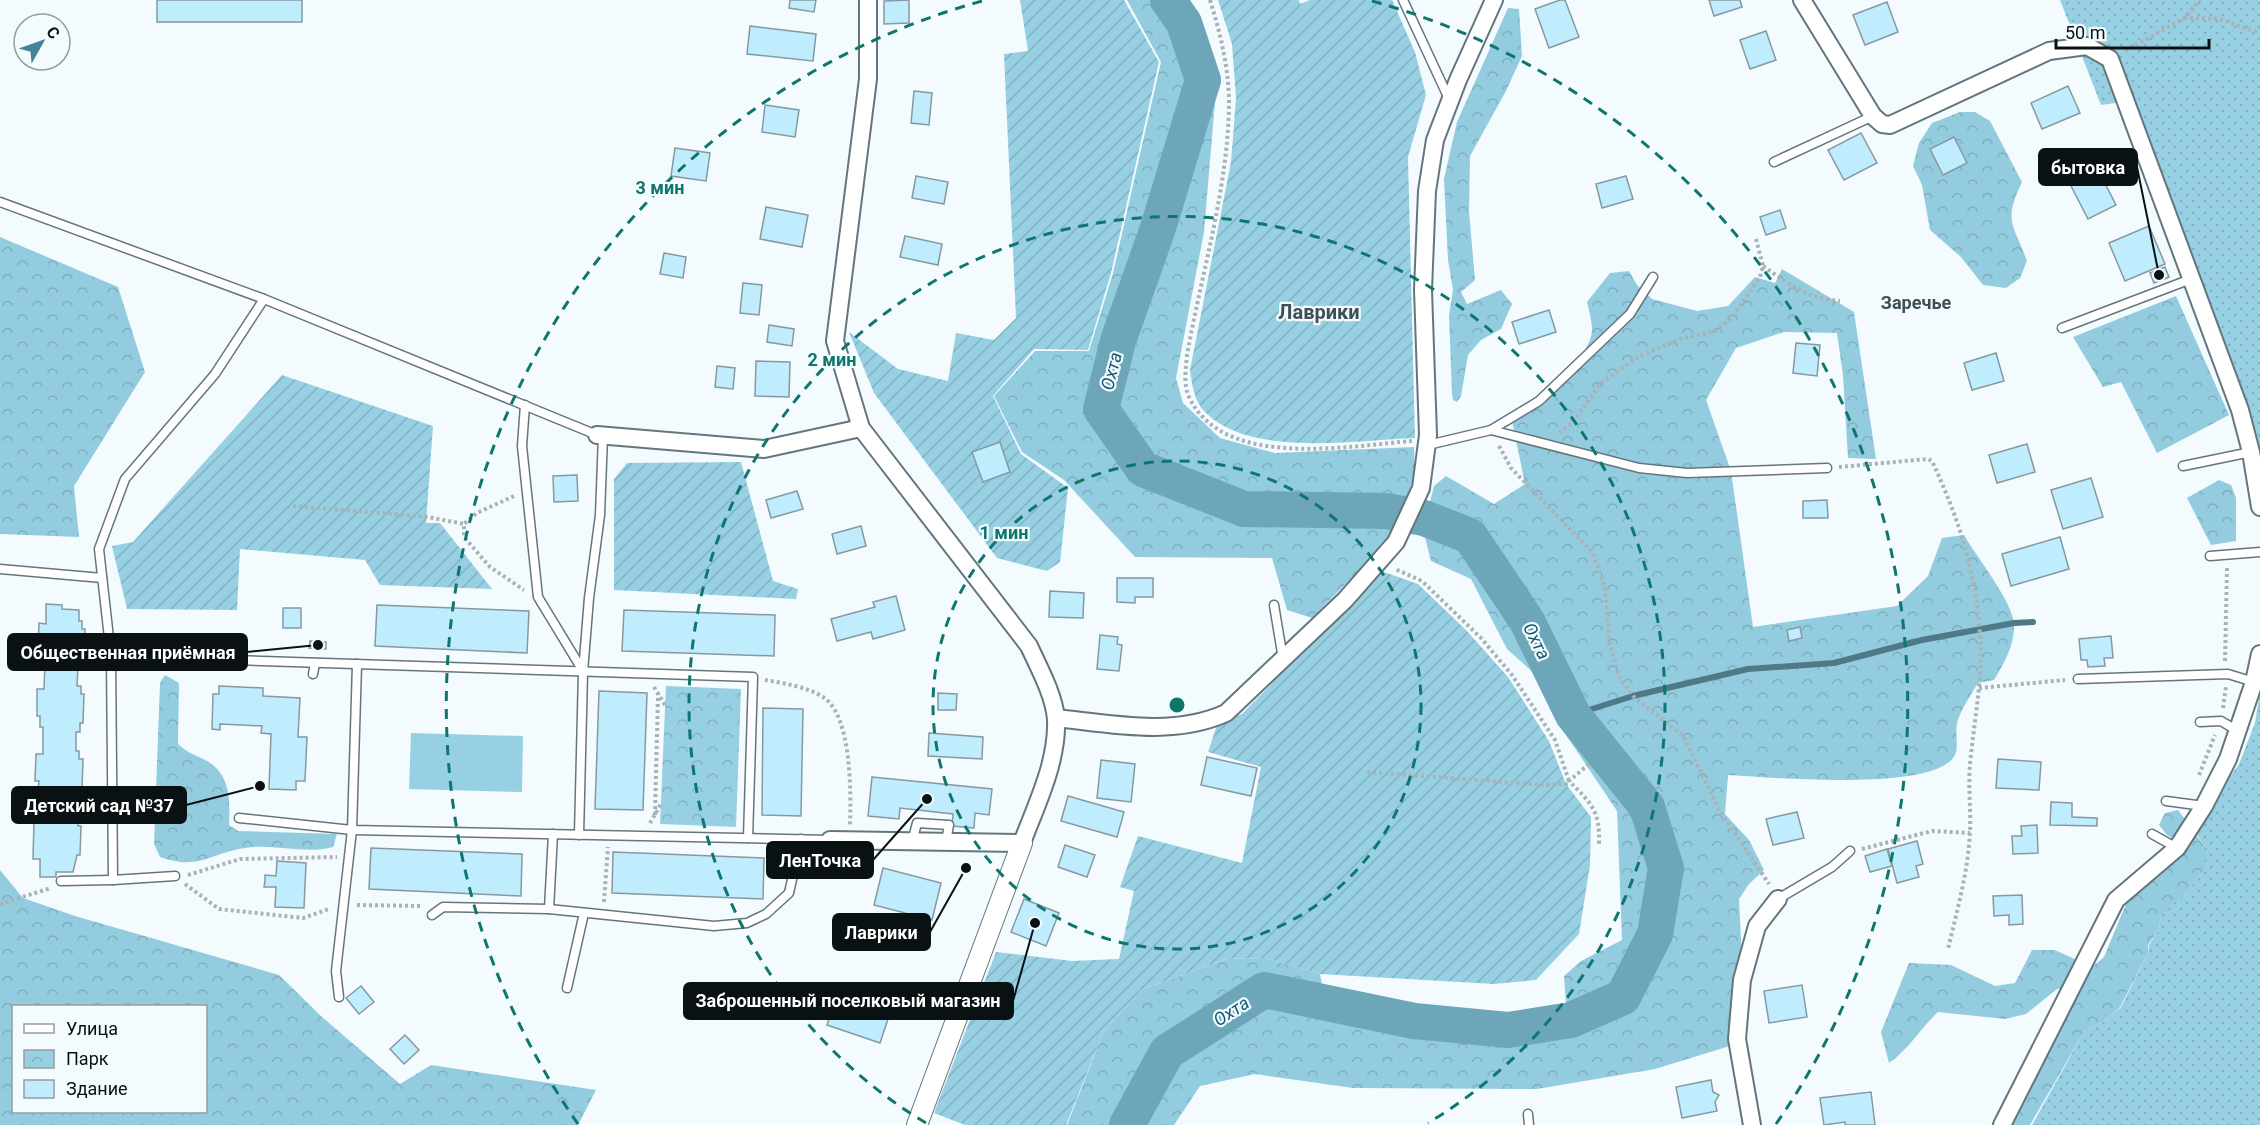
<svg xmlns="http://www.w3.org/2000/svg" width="2260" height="1125" font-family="Roboto,sans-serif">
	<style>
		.grass { fill: url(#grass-dots) }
		.forest { fill: url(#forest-crowns); fill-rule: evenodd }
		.park { fill: url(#park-crowns) }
		.garden { fill: url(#garden-furrows) }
		.pitch { fill: #97d0e3 }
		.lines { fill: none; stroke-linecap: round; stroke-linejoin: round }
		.stream { stroke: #507987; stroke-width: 6 }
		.river { stroke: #6ea6b9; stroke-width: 36 }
		.building { fill: #c0edfd; stroke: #8699a0; stroke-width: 1.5 }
		.service-casing { stroke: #64767d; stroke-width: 11 }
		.minor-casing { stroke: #64767d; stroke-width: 20 }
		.tertiary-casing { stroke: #64767d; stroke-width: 22 }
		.path { stroke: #aab2b5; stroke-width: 4; stroke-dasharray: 3 3; stroke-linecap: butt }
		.service { stroke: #fff; stroke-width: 8 }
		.minor { stroke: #fff; stroke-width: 16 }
		.tertiary { stroke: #fff; stroke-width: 20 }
		.ring { fill: none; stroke: #0f766e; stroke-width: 3; stroke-dasharray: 10 8 }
		.labels { text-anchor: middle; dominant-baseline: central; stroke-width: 4.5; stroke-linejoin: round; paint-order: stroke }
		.neighbourhood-label { font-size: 18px; font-weight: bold; fill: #3e4f55; stroke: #f3fbfe }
		.water-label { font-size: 18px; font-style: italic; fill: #0d5a6e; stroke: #f3fbfe }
		.quarter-label { font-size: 20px; font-weight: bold; fill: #3e4f55; stroke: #f3fbfe }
		.centre { fill: #0f766e; stroke: #f3fbfe; stroke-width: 3 }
		.ring-label { font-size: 18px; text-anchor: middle; font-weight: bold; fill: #0f766e; stroke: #f3fbfe; stroke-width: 4.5; stroke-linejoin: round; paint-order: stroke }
		.leader { fill: none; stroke: #0a1113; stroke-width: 2 }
		.callout-dot { fill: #0a1113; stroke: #f3fbfe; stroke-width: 2 }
		.callout { fill: #0a1113; stroke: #0a1113; stroke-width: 2 }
		.callout-label { font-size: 18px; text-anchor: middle; font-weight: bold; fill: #fff }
	</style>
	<defs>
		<pattern id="grass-dots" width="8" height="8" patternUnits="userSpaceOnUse" patternTransform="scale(1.5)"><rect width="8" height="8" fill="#97d0e3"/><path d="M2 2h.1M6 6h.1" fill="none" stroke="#81b2c2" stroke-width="1.8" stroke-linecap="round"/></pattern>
		<pattern id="forest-crowns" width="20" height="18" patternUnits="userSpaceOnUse" patternTransform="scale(1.5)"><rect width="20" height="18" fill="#93ccdf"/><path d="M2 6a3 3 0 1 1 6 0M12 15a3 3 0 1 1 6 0" fill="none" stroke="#7daebe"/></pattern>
		<pattern id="park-crowns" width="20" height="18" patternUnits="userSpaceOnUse" patternTransform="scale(1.5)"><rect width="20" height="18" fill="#97d0e3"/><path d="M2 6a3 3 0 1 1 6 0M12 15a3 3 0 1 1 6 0" fill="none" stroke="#81b2c2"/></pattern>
		<pattern id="garden-furrows" width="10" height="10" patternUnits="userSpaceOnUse" patternTransform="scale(1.5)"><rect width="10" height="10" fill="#97d0e3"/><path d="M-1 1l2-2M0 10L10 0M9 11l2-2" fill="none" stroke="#81b2c2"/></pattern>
	</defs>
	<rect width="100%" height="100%" fill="#f3fbfe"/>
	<!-- grass -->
	<g class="grass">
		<polygon points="2060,0 2260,0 2260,485 2185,279 2116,103 2101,105"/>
		<polygon points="2260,692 2260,1125 2032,1125 2085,1030 2105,1021 2121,1007 2148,953 2149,945 2159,929 2161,914 2186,893 2205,869 2205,847 2192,827 2239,764 2255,723"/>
	</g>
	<!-- forest -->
	<g class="forest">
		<polygon points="1127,0 1182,0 1200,29 1217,78 1204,232 1176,378 1183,403 1220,438 1275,453 1414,447 1415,475 1391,538 1312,618 1287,610 1272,558 1135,557 1064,480 1022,452 994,396 1035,351 1089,351 1113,273 1161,62"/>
		<polygon points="1508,8 1519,9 1522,56 1506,91 1470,156 1469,211 1475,280 1461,292 1467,304 1501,290 1512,304 1501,329 1481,340 1468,355 1461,396 1457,402 1453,400 1452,394 1449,316 1453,290 1448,260 1444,179 1457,122"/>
		<path d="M1960,112H1975L1990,121L2022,182C2003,222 2013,223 2027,261L2020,278L2006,288L1983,285L1961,257L1930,230L1922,185L1913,166L1919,143L1932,123Z"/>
		<polygon points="0,237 118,287 145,372 74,486 79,537 0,534"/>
		<path d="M1782,269L1854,312L1876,459L1848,458L1843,375L1837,333L1784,332L1736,348L1706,400L1731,471L1753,627L1897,606L1928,576L1942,538L1964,535C1976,556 2013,602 2014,624C2015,645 2004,663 1994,680L1978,683C1971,695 1961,709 1957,723C1955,733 1959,747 1955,755C1936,793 1768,777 1728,775L1725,814L1749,840L1764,870L1749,884L1739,899L1746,1041L1655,1069L1537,1089L1353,1088L1255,1074L1200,1086L1174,1125H1067L1104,1031L1141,990L1227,959L1265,958L1320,974L1329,1020L1331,1006L1414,1023L1509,1034L1566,1004L1564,976L1581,961L1622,940L1617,811L1566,735L1536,675L1507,649L1471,579L1431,561L1423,530L1434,486L1446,476L1494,504L1525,484L1511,416C1535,401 1591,360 1592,330C1592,321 1589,311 1587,302L1610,273L1629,271L1637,285L1652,299L1697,311L1728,306L1755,277L1775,283Z"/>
		<polygon points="2176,296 2229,415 2157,453 2121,382 2103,387 2073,337"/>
		<polygon points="2219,480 2231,485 2236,498 2236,541 2211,545 2187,498"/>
		<path d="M165,675L179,683L178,744C187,753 196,755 207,761C231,775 230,801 229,825L238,831L337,834L333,847C305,855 273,843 245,848C210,853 199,871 160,857L154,844L160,683Z"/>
		<path d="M2178,810L2205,847V869L2186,893L2161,915L2159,929L2148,945V953L2120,1007L2105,1021L2085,1030L2030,1125H2010L2077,990L2057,989L2026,1014L2005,1019L1938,1012C1920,1029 1909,1049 1889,1063L1881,1032L1909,963L1951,965L1995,986L2015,983L2032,950H2055L2092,967L2104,957L2133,887L2181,843L2167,835L2159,825L2165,813Z"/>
		<path d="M0,870L23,898L75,916L279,975L322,1017L400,1084L431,1065L596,1090L578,1125H0ZM14,1006H206V1112H14Z"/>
	</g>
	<!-- park -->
	<polygon class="park" points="666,686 741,689 736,827 660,824"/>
	<!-- garden -->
	<g class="garden">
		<polygon points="1020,0 1124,0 1159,62 1111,273 1088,350 1034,349 993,396 1021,454 1068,488 1060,562 1047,571 997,558 874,393 849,332 898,369 948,381 956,333 994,340 1016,318 1004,54 1028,51"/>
		<path d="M1218,0H1299L1300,4L1310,0H1392L1415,52L1426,95L1408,157L1415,438C1356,440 1250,458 1205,412C1194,401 1192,385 1190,370L1231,162L1236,98L1232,44Z"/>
		<polygon points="282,375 433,426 426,523 440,523 492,589 380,585 365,560 240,549 237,610 127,609 112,546 133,542"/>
		<polygon points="741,462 773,581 798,589 796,599 614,590 614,479 627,463"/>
		<polygon points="1381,571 1418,584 1466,630 1508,677 1549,741 1566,784 1591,817 1590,865 1579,934 1536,980 1494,984 1320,974 1265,958 1227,959 1141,990 1104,1031 1066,1125 965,1125 934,1113 996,952 1072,961 1119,959 1134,891 1120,887 1138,836 1242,863 1261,767 1208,752 1218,722 1242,714"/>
	</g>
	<!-- pitch -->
	<polygon class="pitch" points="411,733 523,736 522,792 409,789"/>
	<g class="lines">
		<!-- stream -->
		<polyline class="stream" points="1573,715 1633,696 1748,669 1834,663 1922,640 2014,623 2033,622"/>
		<!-- river -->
		<polyline class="river" points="1127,1125 1167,1052 1264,990 1414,1021 1508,1030 1571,1020 1623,997 1655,934 1666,868 1647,807 1573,715 1527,621 1470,536 1424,518 1387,511 1244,509 1143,469 1101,409 1118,341 1158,228 1203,80 1184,23 1168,0"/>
	</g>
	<!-- building -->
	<g class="building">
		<rect x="157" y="0" width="145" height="22"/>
		<polygon points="790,0 816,0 814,12 789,8"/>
		<polygon points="909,0 909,23 884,24 884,1"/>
		<polygon points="1560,0 1565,0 1579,37 1549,48 1535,9"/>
		<polygon points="1709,0 1740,0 1742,7 1714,16"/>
		<polygon points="1887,2 1898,32 1865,45 1853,15"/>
		<polygon points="750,26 816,34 813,61 747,54"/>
		<polygon points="1766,31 1776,60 1750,69 1740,40"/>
		<polygon points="2068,86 2080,113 2042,129 2031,103"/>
		<polygon points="914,91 932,93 929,125 911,123"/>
		<polygon points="765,105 799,110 795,137 762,132"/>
		<polygon points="1861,133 1877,163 1844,180 1828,150"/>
		<polygon points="1954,137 1967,163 1943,175 1930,149"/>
		<polygon points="675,148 710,153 706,181 671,176"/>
		<polygon points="2097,168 2116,205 2088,219 2069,182"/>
		<polygon points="916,176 948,182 944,204 912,198"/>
		<polygon points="1626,176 1633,199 1602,208 1596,184"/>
		<polygon points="766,207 808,215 802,247 760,239"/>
		<polygon points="1780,210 1786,228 1766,235 1760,217"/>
		<polygon points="2149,226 2165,264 2125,281 2109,243"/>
		<polygon points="905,236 942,244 938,265 900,257"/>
		<polygon points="664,253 686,257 683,278 660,274"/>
		<polygon points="2165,267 2169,277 2154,283 2150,273"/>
		<polygon points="743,283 762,285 759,315 740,313"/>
		<polygon points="1549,310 1556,332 1519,344 1512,322"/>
		<polygon points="769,325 794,329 792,346 767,342"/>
		<polygon points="1796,343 1820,345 1817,376 1793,373"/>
		<polygon points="1996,353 2004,381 1972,390 1964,363"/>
		<polygon points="756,361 790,362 789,397 755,396"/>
		<polygon points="717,366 735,368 733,389 715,387"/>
		<polygon points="1000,442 1010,472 983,482 972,452"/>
		<polygon points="2027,444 2035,472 1997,483 1989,455"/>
		<polygon points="577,475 578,501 554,502 553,476"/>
		<polygon points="2091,478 2103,517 2063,529 2051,490"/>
		<polygon points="797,491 803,509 771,518 766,500"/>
		<polygon points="1827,500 1828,518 1803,518 1803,501"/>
		<polygon points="861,526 866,546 837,554 832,534"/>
		<polygon points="2060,537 2069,569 2011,586 2002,554"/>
		<polygon points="1117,578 1153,578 1153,597 1135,597 1135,603 1117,602"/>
		<polygon points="1050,591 1084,593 1083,618 1049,617"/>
		<polygon points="896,596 905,630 873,639 871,632 837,641 831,619 875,607 873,602"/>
		<polygon points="46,604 62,605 62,609 79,610 79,621 82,621 82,629 85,629 85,658 81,658 81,667 78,667 77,686 81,686 81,694 84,694 83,723 80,723 80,732 76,732 76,751 79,751 79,759 83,759 82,788 78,788 78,797 75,797 74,818 78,818 78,826 81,826 80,855 77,855 73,872 56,872 56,877 40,877 40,859 33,859 34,821 41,821 42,792 38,792 39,781 35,781 36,754 43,754 43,727 40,727 40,716 37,716 37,689 44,689 45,662 41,662 41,650 38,650 39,623 46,624"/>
		<polygon points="377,605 529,611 527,653 375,646"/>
		<rect x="283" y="608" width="18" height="20"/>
		<polygon points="624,610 775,615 774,656 622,651"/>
		<polygon points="1800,627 1802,638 1789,641 1787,630"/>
		<polygon points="1100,635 1118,637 1117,644 1122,645 1119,671 1097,669"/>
		<polygon points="2111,636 2113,658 2104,658 2105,666 2088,667 2087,660 2081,660 2079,639"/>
		<polygon points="310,641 326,642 326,649 309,648"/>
		<polygon points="219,686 263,688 263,696 300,698 298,737 307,737 305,781 296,781 296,790 269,789 271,734 261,733 262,726 220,724 220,730 212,729 213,694 219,694"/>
		<polygon points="599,691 647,693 643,810 595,809"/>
		<polygon points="938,693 957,694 956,710 938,710"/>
		<polygon points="763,708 803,709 801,816 762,815"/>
		<polygon points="929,733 983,737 982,759 928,756"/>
		<polygon points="1207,757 1257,768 1251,796 1201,785"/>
		<polygon points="1998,759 2041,762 2039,790 1996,788"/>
		<polygon points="1101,760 1135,764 1131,802 1097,798"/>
		<polygon points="872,777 992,789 989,815 975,813 974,828 952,826 953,814 900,808 899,819 868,816"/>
		<polygon points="1068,796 1124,812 1117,837 1061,821"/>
		<polygon points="2051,802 2072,803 2072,817 2097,818 2097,826 2050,825"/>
		<polygon points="1797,812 1804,838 1773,845 1766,819"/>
		<polygon points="2037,825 2038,853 2013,854 2012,836 2022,836 2021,826"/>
		<polygon points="1917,841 1923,864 1916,866 1919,877 1897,883 1888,849"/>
		<polygon points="1065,845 1095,855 1087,877 1058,867"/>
		<polygon points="371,848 522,854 521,896 369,889"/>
		<polygon points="1887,849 1892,866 1870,872 1865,856"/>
		<polygon points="613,852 764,858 763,899 612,893"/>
		<polygon points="277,861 306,863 304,908 275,907 276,887 264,887 265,881 265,875 276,876"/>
		<polygon points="883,868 941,883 932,920 874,905"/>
		<polygon points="2022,895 2023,924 2009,925 2009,915 1994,916 1993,896"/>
		<polygon points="1024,899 1059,913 1046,946 1011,932"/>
		<polygon points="1802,985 1807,1017 1769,1023 1764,991"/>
		<polygon points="361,986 374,1002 359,1014 346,998"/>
		<polygon points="837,995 890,1013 880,1043 827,1025"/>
		<polygon points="405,1035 419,1050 404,1064 390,1049"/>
		<polygon points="1711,1080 1713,1092 1719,1095 1715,1102 1717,1111 1682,1118 1676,1087"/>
		<polygon points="1871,1092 1875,1125 1845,1125 1845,1122 1824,1125 1820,1098"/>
	</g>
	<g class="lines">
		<defs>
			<g id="service">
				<polyline points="1403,0 1450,101"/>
				<polyline points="1774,162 1873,116"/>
				<polyline points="0,202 264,299 597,435"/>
				<polyline points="2062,328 2191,279"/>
				<polyline points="525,405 522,446 538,597 583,671"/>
				<polyline points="1491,430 1539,401 1630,314 1653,277"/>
				<polyline points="1428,445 1491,430 1639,468 1687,473 1827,468"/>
				<polyline points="2183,466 2251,452"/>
				<polyline points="2210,556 2260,552"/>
				<polyline points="0,569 102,578"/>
				<polyline points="1274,605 1283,659"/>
				<polyline points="111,656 753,677 748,838"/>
				<polyline points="313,674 315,663"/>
				<polyline points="2078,679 2228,674 2254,682"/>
				<polyline points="2200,722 2221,721 2238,731"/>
				<polyline points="2166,801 2204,806"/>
				<polyline points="239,818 352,830 830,840"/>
				<polyline points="2152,834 2177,848"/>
				<polyline points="579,835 583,672 589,598 600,515 603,436"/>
				<polyline points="912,842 917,823 949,825 946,842"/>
				<polyline points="175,876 113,880 111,656 99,549 125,479 215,374 264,299"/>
				<polyline points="61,881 113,880"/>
				<polyline points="1778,899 1832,867 1850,851"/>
				<polyline points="549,909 553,834"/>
				<polyline points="432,915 443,907 549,909 714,926 747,923 766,914 789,893 801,839"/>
				<polyline points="567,988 584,913"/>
				<polyline points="339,997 336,971 352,830 357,664"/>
				<polyline points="1528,1114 1529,1125"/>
			</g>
			<g id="minor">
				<polyline points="1802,0 1873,116 1882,124 1890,125 2049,51 2087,46 2110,59 2240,410 2251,452 2260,507"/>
				<polyline points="597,435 764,449 861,428"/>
				<path d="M1056,718C1112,724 1173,737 1226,713L1345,600L1396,542L1421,488L1428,435L1423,290L1427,191L1435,140L1458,80L1494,0"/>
				<path d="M830,840L1022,843C1036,805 1058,762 1056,719C1054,695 1039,668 1029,646L861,428L835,341L868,79V0"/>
				<polyline points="1752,1125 1737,1039 1742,980 1757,926 1778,899"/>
				<polyline points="2002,1125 2116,900 2177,848 2204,806 2228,759 2254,682 2260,654"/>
			</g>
			<polyline id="tertiary" points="917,1125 1022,843"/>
		</defs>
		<!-- service casing -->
		<use href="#service" class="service-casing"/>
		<!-- minor casing -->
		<use href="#minor" class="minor-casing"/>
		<!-- tertiary casing -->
		<use href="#tertiary" class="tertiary-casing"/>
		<!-- path -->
		<g class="path">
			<path d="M1210,0C1220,32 1228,65 1229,99C1229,185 1202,271 1187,355C1186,369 1183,384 1189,397C1223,470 1348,446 1412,441"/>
			<polyline points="2184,18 2219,19 2260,33"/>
			<polyline points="2125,51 2184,18 2200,0"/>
			<path d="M1763,266C1787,283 1809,299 1840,301"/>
			<polyline points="1559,433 1574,421 1600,384 1638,357 1680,339 1713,332 1731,319 1760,277 1763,266 1756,239"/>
			<polyline points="1499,446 1511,468 1593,553 1605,587 1610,645 1619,677 1633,696 1684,737 1719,810 1769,884"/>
			<path d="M1839,467L1928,459L1932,461C1958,517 1977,573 1980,636C1983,679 1974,721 1970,764C1968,786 1971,809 1970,832C1968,872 1957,911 1948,949"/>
			<polyline points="514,496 477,513 464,524 464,537 490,567 524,590"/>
			<polyline points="293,506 428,517 464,524"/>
			<polyline points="2225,661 2227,567"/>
			<path d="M765,680C783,683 808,687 823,697C852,715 851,794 850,825"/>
			<polyline points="654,687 665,705"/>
			<polyline points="1979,688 2065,680"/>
			<polyline points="2223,708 2226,686"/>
			<path d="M1589,764L1569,781C1592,804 1600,811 1599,844"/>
			<polyline points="1367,772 1543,785 1566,784 1569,781 1555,740 1512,675 1481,638 1422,581 1395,569"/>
			<polyline points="2199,775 2215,735"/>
			<polyline points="655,815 658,694"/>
			<polyline points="650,823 661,804"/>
			<polyline points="1862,849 1932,831 1970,833"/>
			<polyline points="188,875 240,859 337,857"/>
			<polyline points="185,884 219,909 303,918 329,909"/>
			<polyline points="604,902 608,847"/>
			<polyline points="0,904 51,888"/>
			<polyline points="357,905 422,906"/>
		</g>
		<!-- service -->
		<use href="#service" class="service"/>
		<!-- minor -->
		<use href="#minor" class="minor"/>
		<!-- tertiary -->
		<use href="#tertiary" class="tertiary"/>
	</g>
	<!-- distance rings -->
	<g class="ring">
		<circle cx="1177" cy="705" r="244"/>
		<path d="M926 1123A488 488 0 1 1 1428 1123"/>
		<path d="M578 1124A731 731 0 0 1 982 1M1372 1A731 731 0 0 1 1776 1124"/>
	</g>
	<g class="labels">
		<!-- neighbourhood labels -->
		<g class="neighbourhood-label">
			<text x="1916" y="302">Заречье</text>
		</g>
		<!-- water labels -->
		<g class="water-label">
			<text transform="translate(1111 371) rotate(-76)">Охта</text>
			<text transform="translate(1537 641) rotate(63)">Охта</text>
			<text transform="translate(1231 1011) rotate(-33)">Охта</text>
		</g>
		<!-- quarter labels -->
		<g class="quarter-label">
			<text x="1319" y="312">Лаврики</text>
		</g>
	</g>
	<circle cx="1177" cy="705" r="9" class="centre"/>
	<g class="ring-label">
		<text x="660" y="194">3 мин</text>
		<text x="832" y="366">2 мин</text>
		<text x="1004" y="539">1 мин</text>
	</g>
	<!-- callouts -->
	<path class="leader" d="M2159 275L2137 167M318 645L247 652M260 786L186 805M927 799L873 860M966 868L930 932M1035 923L1013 1001"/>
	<g class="callout-dot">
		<circle cx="2159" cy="275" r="6"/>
		<circle cx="318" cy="645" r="6"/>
		<circle cx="260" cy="786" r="6"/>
		<circle cx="927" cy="799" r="6"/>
		<circle cx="966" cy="868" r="6"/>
		<circle cx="1035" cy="923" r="6"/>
	</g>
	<g class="callout">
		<rect x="2039" y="149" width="98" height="36" rx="6"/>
		<rect x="8" y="634" width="239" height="36" rx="6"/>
		<rect x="12" y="787" width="174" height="36" rx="6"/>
		<rect x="767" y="842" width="106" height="36" rx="6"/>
		<rect x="833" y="914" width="97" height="36" rx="6"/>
		<rect x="684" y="983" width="329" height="36" rx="6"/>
	</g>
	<g class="callout-label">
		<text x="2088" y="174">бытовка</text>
		<text x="128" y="659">Общественная приёмная</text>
		<text x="99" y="812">Детский сад №37</text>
		<text x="820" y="867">ЛенТочка</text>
		<text x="881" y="939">Лаврики</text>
		<text x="848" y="1007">Заброшенный поселковый магазин</text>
	</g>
	<!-- legend -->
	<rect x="12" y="1005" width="195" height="108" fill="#f3fbfe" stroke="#969da0" stroke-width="1.5"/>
	<rect x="24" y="1024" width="30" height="9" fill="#ffffff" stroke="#969da0" stroke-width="1.5"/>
	<text x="66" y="1035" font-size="18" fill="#0a1113">Улица</text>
	<rect x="24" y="1050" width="30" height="18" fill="url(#park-crowns)" stroke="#969da0" stroke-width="1.5"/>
	<text x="66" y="1065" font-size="18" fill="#0a1113">Парк</text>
	<rect x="24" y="1080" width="30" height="18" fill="#c0edfd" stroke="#969da0" stroke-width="1.5"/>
	<text x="66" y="1095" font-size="18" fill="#0a1113">Здание</text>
	<!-- north arrow -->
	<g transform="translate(42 42) rotate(50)"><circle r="28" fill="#f3fbfe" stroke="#969da0" stroke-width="1.5"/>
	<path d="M0-4.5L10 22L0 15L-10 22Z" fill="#458498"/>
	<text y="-9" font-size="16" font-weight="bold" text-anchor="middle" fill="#0a1113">С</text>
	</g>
	<!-- scale -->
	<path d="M2056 39v9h153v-9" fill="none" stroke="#0a1113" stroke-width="3"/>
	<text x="2065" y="39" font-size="18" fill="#0a1113" stroke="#f3fbfe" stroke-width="4.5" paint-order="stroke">50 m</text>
</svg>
